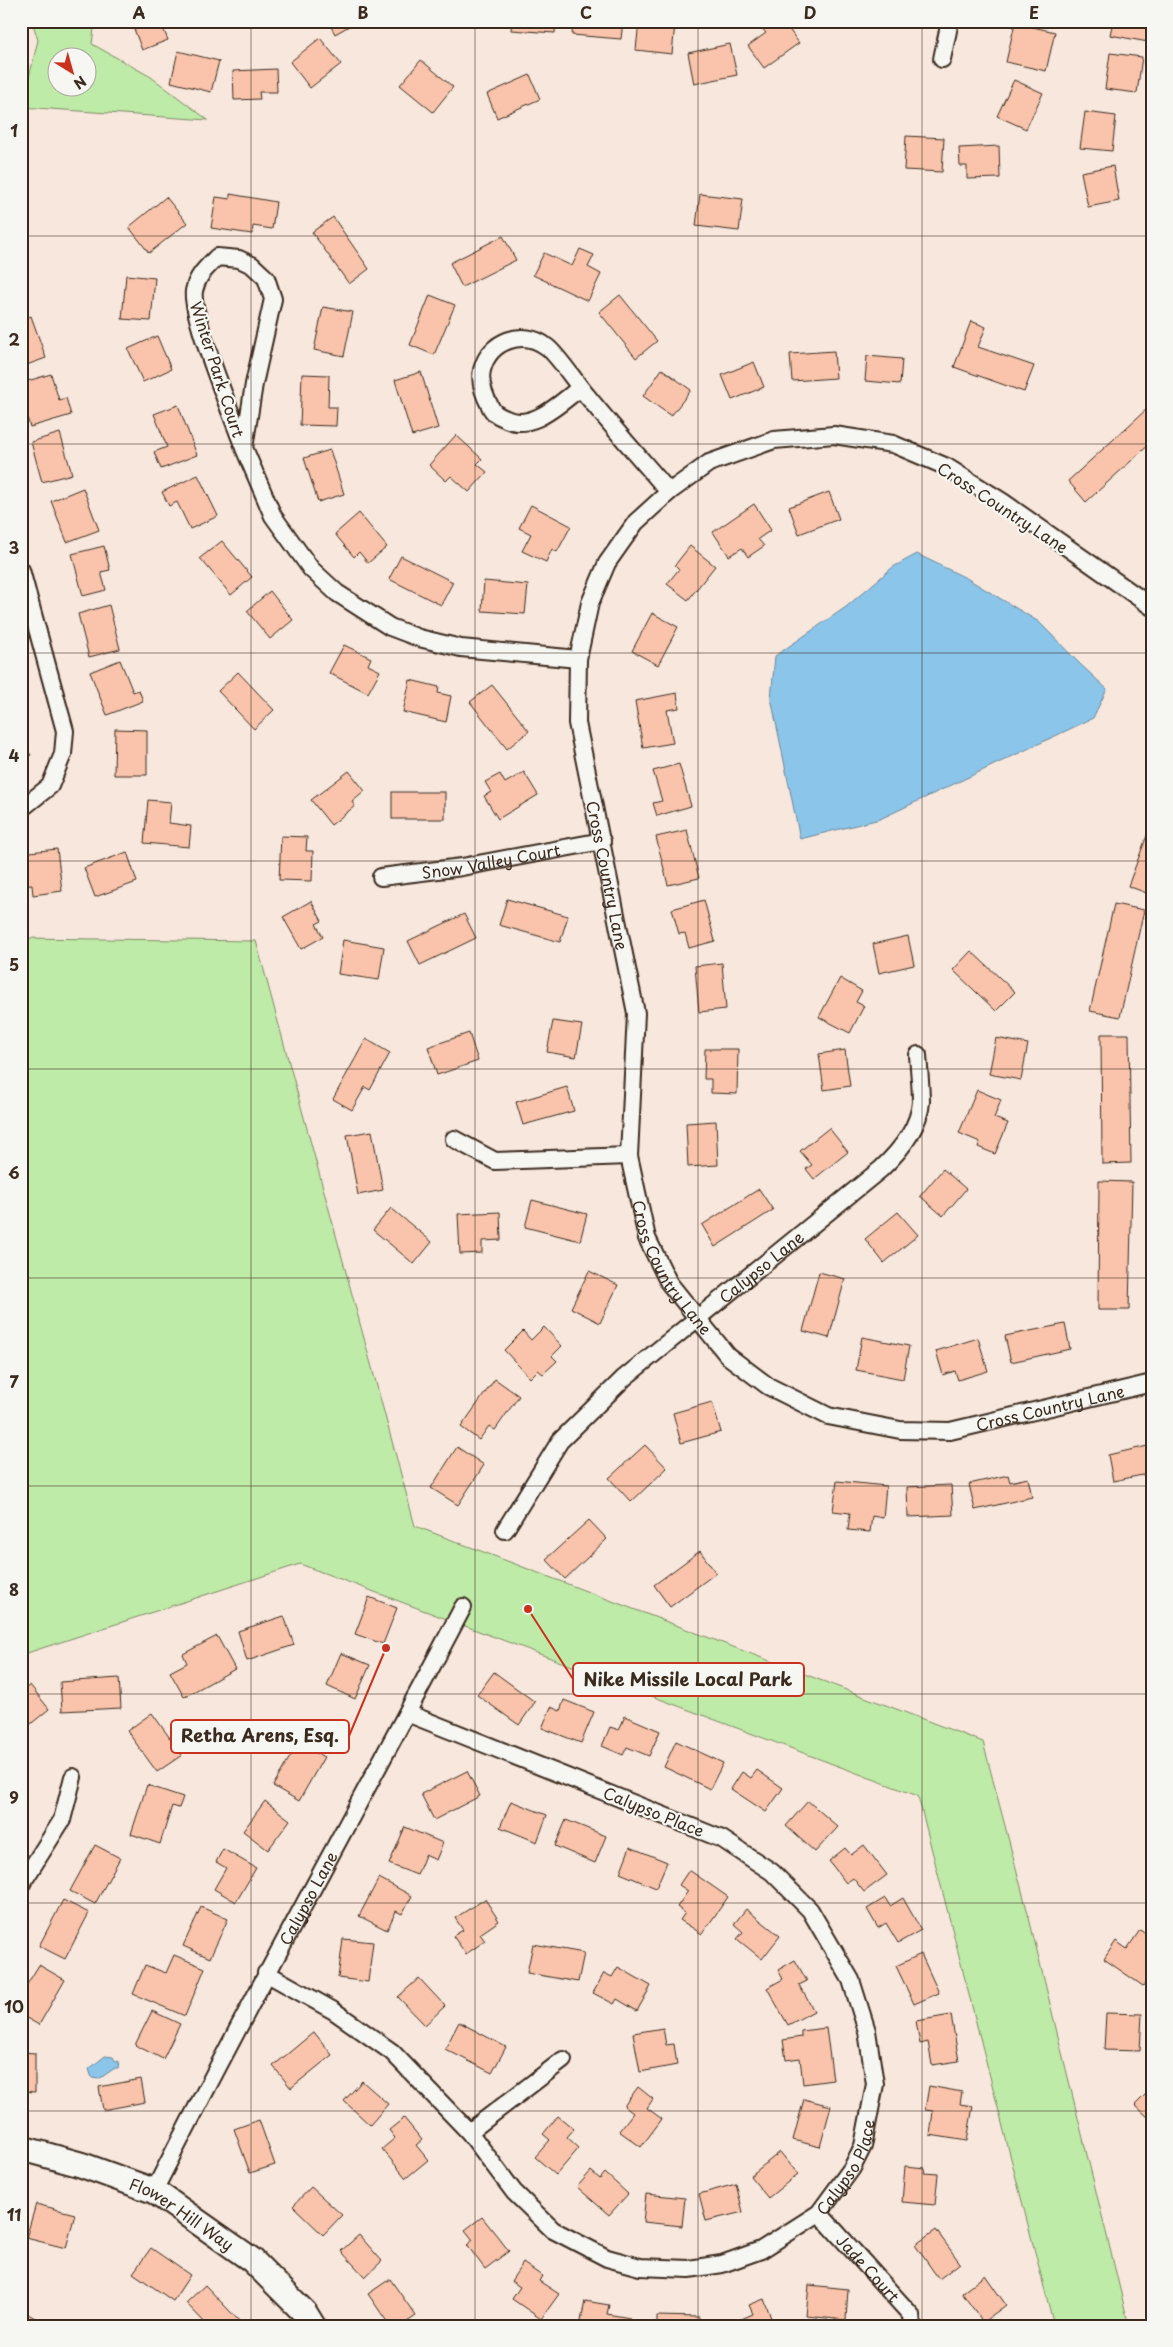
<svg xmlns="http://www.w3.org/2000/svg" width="1173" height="2347" font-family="'Playpen Sans',sans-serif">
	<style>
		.green { fill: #bfeba8; stroke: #7d8a63; fill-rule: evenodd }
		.water { fill: #8bc5ea; stroke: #6b8798 }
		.building { fill: #f9c4ab; stroke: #3b2a1e }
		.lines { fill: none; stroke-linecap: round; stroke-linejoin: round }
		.street-casing { stroke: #3b2a1e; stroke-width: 20 }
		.secondary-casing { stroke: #3b2a1e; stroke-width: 28 }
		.street { stroke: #f6f6f2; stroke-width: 16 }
		.secondary { stroke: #f6f6f2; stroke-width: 24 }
		.grid { fill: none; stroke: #3b2a1e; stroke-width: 1; stroke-opacity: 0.55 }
		.labels { text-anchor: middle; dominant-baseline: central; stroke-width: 4.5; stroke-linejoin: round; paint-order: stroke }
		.street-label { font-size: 16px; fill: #3b2a1e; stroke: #f6f6f2 }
		.leader { fill: none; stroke: #c8321e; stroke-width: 2 }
		.callout-dot { fill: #c8321e; stroke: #f6f6f2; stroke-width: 2 }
		.callout { fill: #f6f6f2; stroke: #c8321e; stroke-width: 2 }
		.callout-label { font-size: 18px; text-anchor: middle; font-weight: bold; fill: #3b2a1e }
		.neatline { fill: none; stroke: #3b2a1e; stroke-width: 2 }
		.grid-label { font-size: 16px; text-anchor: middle; font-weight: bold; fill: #3b2a1e }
	</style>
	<rect width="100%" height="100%" fill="#f7e7dd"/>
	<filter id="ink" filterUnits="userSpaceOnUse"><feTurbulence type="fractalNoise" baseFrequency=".02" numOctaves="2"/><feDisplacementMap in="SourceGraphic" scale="10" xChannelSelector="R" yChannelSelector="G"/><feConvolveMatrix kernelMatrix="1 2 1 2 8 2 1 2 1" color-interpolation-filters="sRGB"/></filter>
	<g filter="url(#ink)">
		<!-- green -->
		<g class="green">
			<path d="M32,21H95L92,44L151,77L208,120L22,107L38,40ZM58,58H88V88H58Z"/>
			<polygon points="21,938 256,941 415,1526 983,1742 1027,1910 1129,2326 1054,2326 918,1796 300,1564 21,1655"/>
		</g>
		<!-- water -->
		<g class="water">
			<polygon points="917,554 968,579 1039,622 1080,664 1107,689 1093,718 880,819 800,839 771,698 775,656 846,607 893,567"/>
			<polygon points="105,2056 113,2057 116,2062 119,2061 118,2068 115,2068 99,2079 92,2078 89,2069"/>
		</g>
		<!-- building -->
		<g class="building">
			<polygon points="131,21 160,21 168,40 142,50"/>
			<polygon points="328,21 358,21 335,34"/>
			<polygon points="512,21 556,21 555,33 511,30"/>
			<polygon points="573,21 623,21 621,39 572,35"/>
			<polygon points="639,21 675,24 672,54 636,50"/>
			<polygon points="766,21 783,21 799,43 764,68 748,46 766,33 760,26"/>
			<polygon points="1113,21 1151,21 1148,42 1110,35"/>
			<polygon points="1015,23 1055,32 1046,71 1006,62"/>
			<polygon points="320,38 341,64 310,88 290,62"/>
			<polygon points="730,44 737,75 694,84 688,53"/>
			<polygon points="178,51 219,61 211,92 171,82"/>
			<polygon points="1110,53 1142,57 1137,93 1105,89"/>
			<polygon points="421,60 453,87 433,112 400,85"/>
			<polygon points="276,69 277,92 259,92 260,99 234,100 233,71"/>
			<polygon points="530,75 540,99 497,118 487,94"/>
			<polygon points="1014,80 1043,93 1026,129 997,116"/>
			<polygon points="1085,112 1116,116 1112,151 1080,148"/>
			<polygon points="906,136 944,138 942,172 904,170"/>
			<polygon points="999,146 1000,178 967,179 967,166 960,166 959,148"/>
			<polygon points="1113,166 1119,201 1088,207 1081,172"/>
			<polygon points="230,194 276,202 272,229 253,226 252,234 211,228 216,197 230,199"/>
			<polygon points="700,194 743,199 739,231 696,226"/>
			<polygon points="166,197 187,223 149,253 129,227"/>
			<polygon points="333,217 369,269 349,284 312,232"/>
			<polygon points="503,236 516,260 462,287 450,263"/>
			<polygon points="580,249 594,255 588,267 601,274 588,301 533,275 544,253 572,266"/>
			<polygon points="126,275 155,278 151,321 122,319"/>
			<polygon points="430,295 455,305 434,355 410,345"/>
			<polygon points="620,295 657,341 636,358 599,312"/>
			<polygon points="323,307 353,312 344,356 314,350"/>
			<polygon points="31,316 46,358 21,367 21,320"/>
			<polygon points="971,321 986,327 978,347 1034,366 1024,392 954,367"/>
			<polygon points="157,336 171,369 143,382 128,349"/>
			<polygon points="834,351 836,378 792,381 790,354"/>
			<polygon points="867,356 902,359 900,384 865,381"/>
			<polygon points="754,362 764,387 732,400 722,375"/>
			<polygon points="662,369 691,390 671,416 643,396"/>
			<polygon points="421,372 438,428 412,436 395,380"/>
			<polygon points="51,374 59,400 66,398 71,415 30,427 21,396 21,383"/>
			<polygon points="302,374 329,375 328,407 337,407 336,426 300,425"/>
			<polygon points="178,405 197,455 161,469 154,452 167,447 154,414"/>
			<polygon points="1149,407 1152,410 1152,442 1086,502 1068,481"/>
			<polygon points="60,433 72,474 42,482 31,442"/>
			<polygon points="456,435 482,459 477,464 487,472 469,492 451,476 446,481 429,465"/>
			<polygon points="330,450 344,494 318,502 304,458"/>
			<polygon points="198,475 218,516 190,529 177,502 169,506 162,492"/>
			<polygon points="83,488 99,530 67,542 51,501"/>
			<polygon points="829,492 839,519 799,534 789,507"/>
			<polygon points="754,504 771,530 758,539 764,546 748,557 742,548 729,556 713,532"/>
			<polygon points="531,505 571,526 557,552 552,549 546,562 522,551 531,534 519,528"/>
			<polygon points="359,513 387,547 368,563 359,552 354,557 335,534"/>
			<polygon points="222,541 252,577 231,595 200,558"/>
			<polygon points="104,546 110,570 101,572 106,590 83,596 72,554"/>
			<polygon points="690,546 715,566 688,600 667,584 679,569 675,565"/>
			<polygon points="401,556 453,582 441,605 389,579"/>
			<polygon points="484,581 528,585 525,614 482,611"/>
			<polygon points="270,591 293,620 270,639 247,611"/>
			<polygon points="109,605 120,649 89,657 78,614"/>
			<polygon points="652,613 678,627 658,665 632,651"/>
			<polygon points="344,645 371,658 368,665 380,671 368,693 329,673"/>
			<polygon points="120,660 133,692 139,690 143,701 107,715 90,672"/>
			<polygon points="238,672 274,710 254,729 218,691"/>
			<polygon points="410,680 439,687 438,693 451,696 446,722 403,712"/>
			<polygon points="492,685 529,731 507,749 470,702"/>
			<polygon points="677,693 679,708 667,710 673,743 643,748 635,701"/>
			<polygon points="115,729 147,730 147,775 114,775"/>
			<polygon points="21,742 31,755 21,762"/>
			<polygon points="679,764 691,806 657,816 653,803 662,801 653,771"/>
			<polygon points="349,771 365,791 352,802 355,806 331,825 311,800"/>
			<polygon points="524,772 538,795 498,819 484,796 491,792 485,782 500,774 505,783"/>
			<rect x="392" y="792" width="53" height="27"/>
			<polygon points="148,800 171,802 169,823 191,826 189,847 144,843"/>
			<polygon points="1152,822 1152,895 1128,886"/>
			<polygon points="687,830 699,878 668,885 656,837"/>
			<polygon points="281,836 307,837 306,851 313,851 312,881 279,880"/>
			<polygon points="57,849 62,891 33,895 32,885 21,886 21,853"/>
			<polygon points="127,852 137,882 95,897 84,868"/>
			<polygon points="507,899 568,916 560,942 499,925"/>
			<polygon points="704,900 715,941 689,948 685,933 679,934 672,909"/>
			<polygon points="311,901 322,921 316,924 323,937 301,949 283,917"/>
			<polygon points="1114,904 1144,910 1120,1017 1090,1011"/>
			<polygon points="464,914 476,938 420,965 408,941"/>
			<polygon points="908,936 914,965 879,973 873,944"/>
			<polygon points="343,940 384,947 379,980 338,974"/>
			<polygon points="971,951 1015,992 996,1011 953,970"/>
			<polygon points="722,963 726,1009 699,1012 695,966"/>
			<polygon points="840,978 862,991 856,1002 864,1006 850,1033 819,1017"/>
			<polygon points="553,1021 582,1025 576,1057 547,1052"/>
			<polygon points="469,1033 478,1061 437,1075 428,1047"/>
			<polygon points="1101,1034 1129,1034 1131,1163 1102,1164"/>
			<polygon points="996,1038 1028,1044 1021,1080 989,1074"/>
			<polygon points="366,1039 390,1053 370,1090 365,1087 352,1110 333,1099"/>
			<polygon points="705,1049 738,1049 737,1094 711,1093 711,1079 704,1079"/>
			<polygon points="845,1050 850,1086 824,1090 819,1054"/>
			<polygon points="567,1087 574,1111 523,1125 516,1102"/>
			<polygon points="977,1090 1001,1100 994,1118 1008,1123 995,1154 978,1147 980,1142 959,1133"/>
			<polygon points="716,1121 718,1165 688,1167 686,1123"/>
			<polygon points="829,1128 848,1152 814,1179 806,1169 812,1165 800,1151"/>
			<polygon points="372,1131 383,1190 358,1195 347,1135"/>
			<polygon points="943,1169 966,1189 943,1216 920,1196"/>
			<polygon points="1099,1181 1132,1182 1129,1310 1098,1310"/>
			<polygon points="759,1189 773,1210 715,1247 702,1225"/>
			<polygon points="532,1200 587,1214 580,1241 525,1227"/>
			<polygon points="391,1208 432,1242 414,1264 373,1230"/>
			<polygon points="500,1212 501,1240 482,1241 482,1253 460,1254 458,1214"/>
			<polygon points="898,1212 918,1235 884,1263 865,1239"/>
			<polygon points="589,1271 618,1285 600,1323 571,1308"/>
			<polygon points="819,1272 845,1279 829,1338 803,1331"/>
			<polygon points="1065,1324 1070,1349 1011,1362 1005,1336"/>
			<polygon points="544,1327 562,1346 552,1356 557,1361 543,1374 538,1370 530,1378 504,1350 523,1331 531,1340"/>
			<polygon points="862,1337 909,1346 903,1379 856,1370"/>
			<polygon points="978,1338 988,1371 958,1380 955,1371 943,1375 936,1351"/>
			<polygon points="495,1379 519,1396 495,1430 489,1426 479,1440 461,1427"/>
			<polygon points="712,1402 721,1432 681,1443 673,1413"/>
			<polygon points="645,1445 667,1468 631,1502 609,1478"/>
			<polygon points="1152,1445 1152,1473 1113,1481 1108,1455"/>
			<polygon points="457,1447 484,1465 458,1505 431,1488"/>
			<polygon points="1008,1475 1010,1482 1028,1478 1032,1497 975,1510 969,1484"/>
			<polygon points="837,1481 886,1486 883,1518 872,1516 870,1532 848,1530 850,1513 833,1511"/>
			<polygon points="951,1485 953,1515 908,1517 907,1487"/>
			<polygon points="589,1520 607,1539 565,1579 546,1559"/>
			<polygon points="700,1551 716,1573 670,1607 654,1585"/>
			<polygon points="369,1597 397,1608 383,1644 355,1634"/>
			<polygon points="284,1616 294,1645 247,1661 238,1631"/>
			<polygon points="217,1636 235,1669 184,1697 170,1672 187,1663 183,1654"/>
			<polygon points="341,1653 370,1665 355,1699 327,1686"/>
			<polygon points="494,1672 535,1702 519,1725 477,1695"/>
			<polygon points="119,1678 121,1708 62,1711 60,1682"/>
			<polygon points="30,1685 49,1709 21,1732 21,1692"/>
			<polygon points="564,1700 594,1712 581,1743 542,1728 551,1707 560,1711"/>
			<polygon points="152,1713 182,1755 157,1772 127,1731"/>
			<polygon points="625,1716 660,1731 649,1756 627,1747 623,1755 602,1746 610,1727 619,1730"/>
			<polygon points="676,1741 723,1763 710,1789 664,1767"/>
			<polygon points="298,1743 324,1757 299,1801 273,1786"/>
			<polygon points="757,1770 783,1788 766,1812 731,1789 742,1772 751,1778"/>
			<polygon points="467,1771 480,1796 434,1820 421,1794"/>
			<polygon points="147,1785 183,1797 179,1808 172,1806 160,1844 131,1834"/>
			<polygon points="265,1801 290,1820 268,1850 243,1831"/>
			<polygon points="511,1801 547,1815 537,1842 500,1827"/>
			<polygon points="808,1801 838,1827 815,1852 786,1826"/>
			<polygon points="566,1820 606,1836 595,1863 555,1846"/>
			<polygon points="405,1827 443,1843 436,1860 425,1855 417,1875 389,1864"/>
			<polygon points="95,1845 120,1858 95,1904 70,1891"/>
			<polygon points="864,1845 887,1875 864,1892 853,1878 846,1883 829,1861 845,1848 851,1855"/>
			<polygon points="630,1847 667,1862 656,1888 620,1873"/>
			<polygon points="223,1849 256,1868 236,1902 214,1889 226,1868 216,1862"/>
			<polygon points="689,1870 728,1897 702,1934 680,1920 685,1913 677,1907 688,1891 679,1885"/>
			<polygon points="379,1878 412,1896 402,1914 396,1911 387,1930 359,1916"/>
			<polygon points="885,1898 890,1906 903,1898 921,1930 898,1943 886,1923 878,1928 867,1909"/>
			<polygon points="485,1899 499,1921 480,1934 485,1941 466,1954 453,1936 463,1930 455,1918"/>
			<polygon points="63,1900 89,1913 65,1959 39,1946"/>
			<polygon points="201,1907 228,1919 210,1958 183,1946"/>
			<polygon points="746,1909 780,1936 762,1959 737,1939 743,1932 734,1924"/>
			<polygon points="1140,1930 1152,1938 1152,1974 1143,1986 1104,1959 1116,1941 1127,1949"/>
			<polygon points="343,1939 373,1942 368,1982 338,1978"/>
			<polygon points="533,1944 584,1953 578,1982 527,1973"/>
			<polygon points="921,1954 939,1993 914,2004 896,1966"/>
			<polygon points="174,1955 205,1968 185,2016 133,1994 145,1965 166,1973"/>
			<polygon points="795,1960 807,1981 799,1985 814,2011 788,2025 767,1988 783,1979 778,1970"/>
			<polygon points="39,1965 65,1980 39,2025 21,2015 21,1994"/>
			<polygon points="618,1967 651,1986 637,2011 617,1999 614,2004 593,1993 604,1973 612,1977"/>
			<polygon points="419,1978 445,2006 425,2025 398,1997"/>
			<polygon points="152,2011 180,2024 163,2059 135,2045"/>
			<polygon points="1106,2013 1142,2014 1140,2051 1104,2050"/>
			<polygon points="951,2015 959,2061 932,2065 928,2042 920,2044 916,2021"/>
			<polygon points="459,2022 506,2047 492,2073 445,2049"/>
			<polygon points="663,2028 666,2045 674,2044 677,2065 640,2072 633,2033"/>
			<polygon points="826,2028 833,2080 803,2084 800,2058 786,2060 783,2040 801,2037 801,2031"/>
			<polygon points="314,2032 332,2055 291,2088 273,2066"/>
			<polygon points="21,2052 35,2053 35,2092 21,2091"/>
			<polygon points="1152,2074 1152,2087 1145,2081"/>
			<polygon points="141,2079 145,2102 103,2110 99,2087"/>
			<polygon points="362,2081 388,2104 370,2125 344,2101"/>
			<polygon points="929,2086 962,2092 960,2104 973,2106 967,2141 930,2135 933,2111 925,2110"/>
			<polygon points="638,2087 653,2099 647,2108 662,2119 641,2147 619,2131 633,2113 624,2106"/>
			<polygon points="1152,2088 1152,2115 1149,2118 1135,2105"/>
			<polygon points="804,2099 831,2106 820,2147 793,2140"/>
			<polygon points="558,2116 574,2129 567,2137 579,2148 556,2175 535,2157 550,2140 543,2134"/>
			<polygon points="404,2118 422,2140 416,2145 428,2160 406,2178 382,2149 395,2138 389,2130"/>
			<polygon points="259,2120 275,2165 250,2173 234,2129"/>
			<polygon points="780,2152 798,2174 768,2198 750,2176"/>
			<polygon points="905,2166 925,2168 924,2173 938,2174 935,2205 902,2202"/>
			<polygon points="591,2171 600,2179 605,2173 628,2194 609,2215 577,2187"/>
			<polygon points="736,2184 743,2212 706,2221 699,2194"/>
			<polygon points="311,2187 342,2215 323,2235 293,2206"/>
			<polygon points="646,2194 685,2198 682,2226 643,2222"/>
			<polygon points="36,2204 75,2214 66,2248 26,2238"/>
			<polygon points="482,2217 509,2251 485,2269 467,2245 473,2240 465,2230"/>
			<polygon points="936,2230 960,2263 939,2279 915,2245"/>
			<polygon points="359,2235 382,2261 365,2277 341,2251"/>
			<polygon points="151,2248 190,2275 173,2301 133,2273"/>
			<polygon points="523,2263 542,2276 539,2281 559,2294 541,2319 512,2299 520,2287 511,2281"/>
			<polygon points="985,2275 1006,2305 983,2322 962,2293"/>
			<polygon points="390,2279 416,2316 401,2326 390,2326 368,2294"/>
			<polygon points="205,2285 242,2324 240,2326 208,2326 186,2303"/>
			<polygon points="809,2285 848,2289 846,2320 806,2316"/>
			<polygon points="764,2299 774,2326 733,2326 732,2323 753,2314 749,2305"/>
			<polygon points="585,2301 609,2305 607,2314 630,2318 628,2326 591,2326 591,2323 581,2321"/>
			<polygon points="21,2310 49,2326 21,2326"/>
			<polygon points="657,2316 699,2317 699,2326 657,2326"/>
		</g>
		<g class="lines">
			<defs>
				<g id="street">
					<polyline points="942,59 950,21"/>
					<path d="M580,388C560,403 531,433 504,418C497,415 493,413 490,406C484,395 479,383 482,370C489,341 523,328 547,347C558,355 577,385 588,397C614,429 642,460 669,492"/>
					<path d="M244,448C234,420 190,314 194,291C197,276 206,268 217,257L239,259L252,265L266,278L273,299L254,384L244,448L273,516L311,569L337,593L390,627L419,638L461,648L578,659"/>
					<polyline points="21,570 65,731 63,754 50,786 21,809"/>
					<path id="s1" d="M1152,607L1003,502L947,467L893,444L834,435L774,440L709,463L669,492L636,522L607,563L590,603L578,659L577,723L636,1013L629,1156L647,1238L669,1283L728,1356L768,1386L828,1416L900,1430L950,1431L1152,1383"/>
					<path id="s2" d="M381,877L462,867L602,841"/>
					<polyline points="454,1139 495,1161 629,1156"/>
					<path id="s3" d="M505,1530L560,1441L624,1378L881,1169C899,1152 919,1128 921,1102C921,1087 919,1070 918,1055"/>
					<polyline points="21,1885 62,1820 73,1777"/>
					<path id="s4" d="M266,1973L334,2011L392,2052L469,2132L514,2192L553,2230L607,2258L640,2267L689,2269L722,2264L761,2250L819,2213L852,2168L863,2146L875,2084L867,2031L851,1980L810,1910L772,1872L722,1839L407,1713"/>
					<polyline points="469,2132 563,2060"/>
					<path id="s5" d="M154,2191C253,1994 361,1802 463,1607"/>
					<path id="s6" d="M819,2213L911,2315L912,2326"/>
				</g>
				<g id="secondary">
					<path id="s7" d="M21,2148L82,2165L154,2191L252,2260L305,2313L313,2326"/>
				</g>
			</defs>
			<!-- street casing -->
			<use href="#street" class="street-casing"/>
			<!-- secondary casing -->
			<use href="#secondary" class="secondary-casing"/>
			<!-- street -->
			<use href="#street" class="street"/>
			<!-- secondary -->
			<use href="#secondary" class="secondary"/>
		</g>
	</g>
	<!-- grid -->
	<path class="grid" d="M251,21V2326M475,21V2326M698,21V2326M922,21V2326M21,236H1152M21,444H1152M21,653H1152M21,861H1152M21,1069H1152M21,1278H1152M21,1486H1152M21,1694H1152M21,1903H1152M21,2111H1152"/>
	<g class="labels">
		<!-- street labels -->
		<g class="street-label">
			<text transform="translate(218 369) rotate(72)">Winter Park Court</text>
			<text transform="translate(1003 507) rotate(33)">Cross Country Lane</text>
			<text stroke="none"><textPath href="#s2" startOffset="111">Snow Valley Court</textPath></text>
			<text stroke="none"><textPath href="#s1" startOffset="960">Cross Country Lane</textPath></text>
			<text stroke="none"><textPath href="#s1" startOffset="1365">Cross Country Lane</textPath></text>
			<text stroke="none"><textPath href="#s3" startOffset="371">Calypso Lane</textPath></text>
			<text stroke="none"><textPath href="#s1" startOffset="1815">Cross Country Lane</textPath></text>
			<text transform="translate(654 1811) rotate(22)">Calypso Place</text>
			<text stroke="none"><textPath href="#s5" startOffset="331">Calypso Lane</textPath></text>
			<text stroke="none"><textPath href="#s4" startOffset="731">Calypso Place</textPath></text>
			<text stroke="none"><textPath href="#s7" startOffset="175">Flower Hill Way</textPath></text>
			<text stroke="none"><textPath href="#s6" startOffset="74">Jade Court</textPath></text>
		</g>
	</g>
	<!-- callouts -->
	<path class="leader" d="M528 1609L573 1679M386 1648L349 1736"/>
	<g class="callout-dot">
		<circle cx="528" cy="1609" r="5"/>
		<circle cx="386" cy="1648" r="5"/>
	</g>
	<g class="callout">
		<rect x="573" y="1663" width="231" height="33" rx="5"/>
		<rect x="171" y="1720" width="178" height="33" rx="5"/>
	</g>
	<g class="callout-label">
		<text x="688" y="1686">Nike Missile Local Park</text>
		<text x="260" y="1742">Retha Arens, Esq.</text>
	</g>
	<!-- margin -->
	<rect width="1173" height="2347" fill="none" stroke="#f6f6f2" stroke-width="55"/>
	<!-- north arrow -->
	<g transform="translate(72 72) rotate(143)"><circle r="24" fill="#f6f6f2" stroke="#aba49d"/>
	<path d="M0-4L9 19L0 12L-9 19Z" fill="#c8321e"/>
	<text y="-8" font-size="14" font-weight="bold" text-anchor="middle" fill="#3b2a1e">N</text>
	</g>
	<rect x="28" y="28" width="1118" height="2292" class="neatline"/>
	<g class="grid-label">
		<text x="139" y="19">A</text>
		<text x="363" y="19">B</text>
		<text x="586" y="19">C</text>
		<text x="810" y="19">D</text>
		<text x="1034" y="19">E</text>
		<text x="14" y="137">1</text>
		<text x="14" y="346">2</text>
		<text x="14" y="554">3</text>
		<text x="14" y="762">4</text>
		<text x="14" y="971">5</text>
		<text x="14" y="1179">6</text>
		<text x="14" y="1388">7</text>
		<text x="14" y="1596">8</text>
		<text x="14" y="1804">9</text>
		<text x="14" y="2013">10</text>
		<text x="14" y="2221">11</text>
	</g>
</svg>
